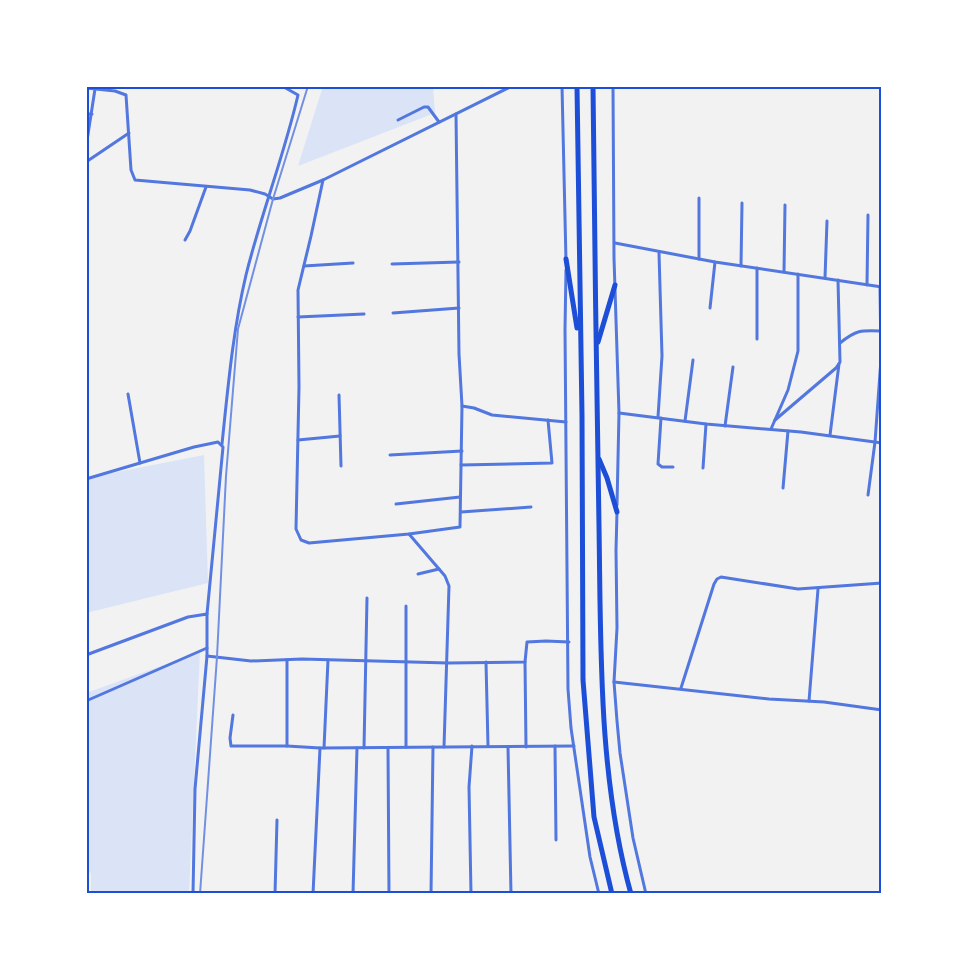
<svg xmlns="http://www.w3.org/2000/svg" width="968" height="980" font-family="'Noto Sans',sans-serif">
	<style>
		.green { fill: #dbe4f7 }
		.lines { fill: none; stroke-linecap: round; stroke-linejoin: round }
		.minor { stroke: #5277de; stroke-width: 3 }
		.trunk { stroke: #1d4ed8; stroke-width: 5 }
		.rail { stroke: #7290e2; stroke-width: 2 }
		.neatline { fill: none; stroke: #1d4ed8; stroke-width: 2 }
	</style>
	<rect width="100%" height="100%" fill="#f2f2f2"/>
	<!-- green -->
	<g class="green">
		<polygon points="323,86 433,86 435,113 298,166"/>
		<polygon points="204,455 208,583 86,613 86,478"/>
		<polygon points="200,652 189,894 91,894 91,873 86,870 86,693"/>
	</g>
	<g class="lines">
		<!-- minor -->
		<g class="minor">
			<polyline points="562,86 566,261"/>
			<polyline points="613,86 614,258 619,413 617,505"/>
			<polyline points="86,88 115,91 126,95 131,170 135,180 250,190 265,194 273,199 280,198 323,180 512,86"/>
			<polyline points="86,114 92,114"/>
			<polyline points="456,114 459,354 462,406 474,408 492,415 566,422"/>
			<polyline points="398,120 424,107 428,107 439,122"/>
			<polyline points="86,147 95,89"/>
			<polyline points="86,162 129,133"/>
			<polyline points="323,180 311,236 298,290 299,387 296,529 301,540 309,543 409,534 460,527 462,406"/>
			<polyline points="185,240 190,231 206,187"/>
			<polyline points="615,243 715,262 882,287"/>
			<polyline points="699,259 699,198"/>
			<polyline points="392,264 459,262"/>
			<polyline points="304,266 353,263"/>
			<polyline points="741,266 742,203"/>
			<polyline points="757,268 757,339"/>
			<polyline points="566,270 565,329 568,689 571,728 590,857 599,894"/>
			<polyline points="784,272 785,205"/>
			<polyline points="825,278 827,221"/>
			<polyline points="867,285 868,215"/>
			<polyline points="710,308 715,262"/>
			<polyline points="393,313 459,308"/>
			<polyline points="298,317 364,314"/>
			<path d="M840,343C856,330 861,330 881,331"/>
			<polyline points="128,394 140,463"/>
			<polyline points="339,395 341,466"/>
			<polyline points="619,413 706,424 801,432 882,443"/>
			<polyline points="658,417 662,356 659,253"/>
			<polyline points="661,418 658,464 662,467 673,467"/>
			<polyline points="775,420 836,368 840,362 838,280"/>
			<polyline points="685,421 693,360"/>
			<polyline points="725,426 733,367"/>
			<polyline points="771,429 788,390 798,351 798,274"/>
			<polyline points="830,435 839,364"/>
			<polyline points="298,440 340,436"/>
			<path d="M222,444C228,387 233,330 246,275C261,214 284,156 298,95L282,86"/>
			<polyline points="390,455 462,451"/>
			<polyline points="461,465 552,463 548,420"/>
			<polyline points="703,468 706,424"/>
			<polyline points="86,479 194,447 218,442 223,447 207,614"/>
			<polyline points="783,488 788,431"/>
			<polyline points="868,495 875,442 881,359 880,287"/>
			<polyline points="396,504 460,497"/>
			<polyline points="461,512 531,507"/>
			<polyline points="617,512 616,550 617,628 614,682 617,721 620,753 633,838 646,894"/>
			<polyline points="409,534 445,576 449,586 444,747"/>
			<polyline points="418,574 439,569"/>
			<polyline points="406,606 406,747"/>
			<polyline points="86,655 188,617 207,614 207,656 195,789 193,894"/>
			<polyline points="207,656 251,661 302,659 448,663 525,662 527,642 546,641 569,642"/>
			<polyline points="486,662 488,746"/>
			<polyline points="525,662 526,747"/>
			<polyline points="614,682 769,699 824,702 882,710"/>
			<polyline points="681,688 714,584 717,579 721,577 798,589 882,583"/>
			<polyline points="86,701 207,648"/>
			<polyline points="809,701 818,589"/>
			<polyline points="233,715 230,738 231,746 287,746 320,748 574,746"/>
			<polyline points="287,746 287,660"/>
			<polyline points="555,746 556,840"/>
			<polyline points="508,747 511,894"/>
			<polyline points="324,748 328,660"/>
			<polyline points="364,748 367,598"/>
			<polyline points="388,748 389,894"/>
			<polyline points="275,894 277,820"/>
			<polyline points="313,894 320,748"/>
			<polyline points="353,894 357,748"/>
			<polyline points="431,894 433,747"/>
			<polyline points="471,894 469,787 472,746"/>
			<polyline points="586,894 599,893"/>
		</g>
		<!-- trunk -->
		<g class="trunk">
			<polyline points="577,86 582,416 583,680 594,817 612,894"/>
			<path d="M593,86C595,233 596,379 599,526C601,647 598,776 631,894"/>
			<polyline points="566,259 577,328"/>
			<polyline points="598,342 615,285"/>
			<polyline points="599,459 607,478 617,512"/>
		</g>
		<!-- rail -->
		<polyline class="rail" points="200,894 217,657 226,476 238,329 273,199 308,86"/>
	</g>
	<!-- border -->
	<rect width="968" height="980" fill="none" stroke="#ffffff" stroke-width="175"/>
	<rect x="88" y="88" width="792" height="804" class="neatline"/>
</svg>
